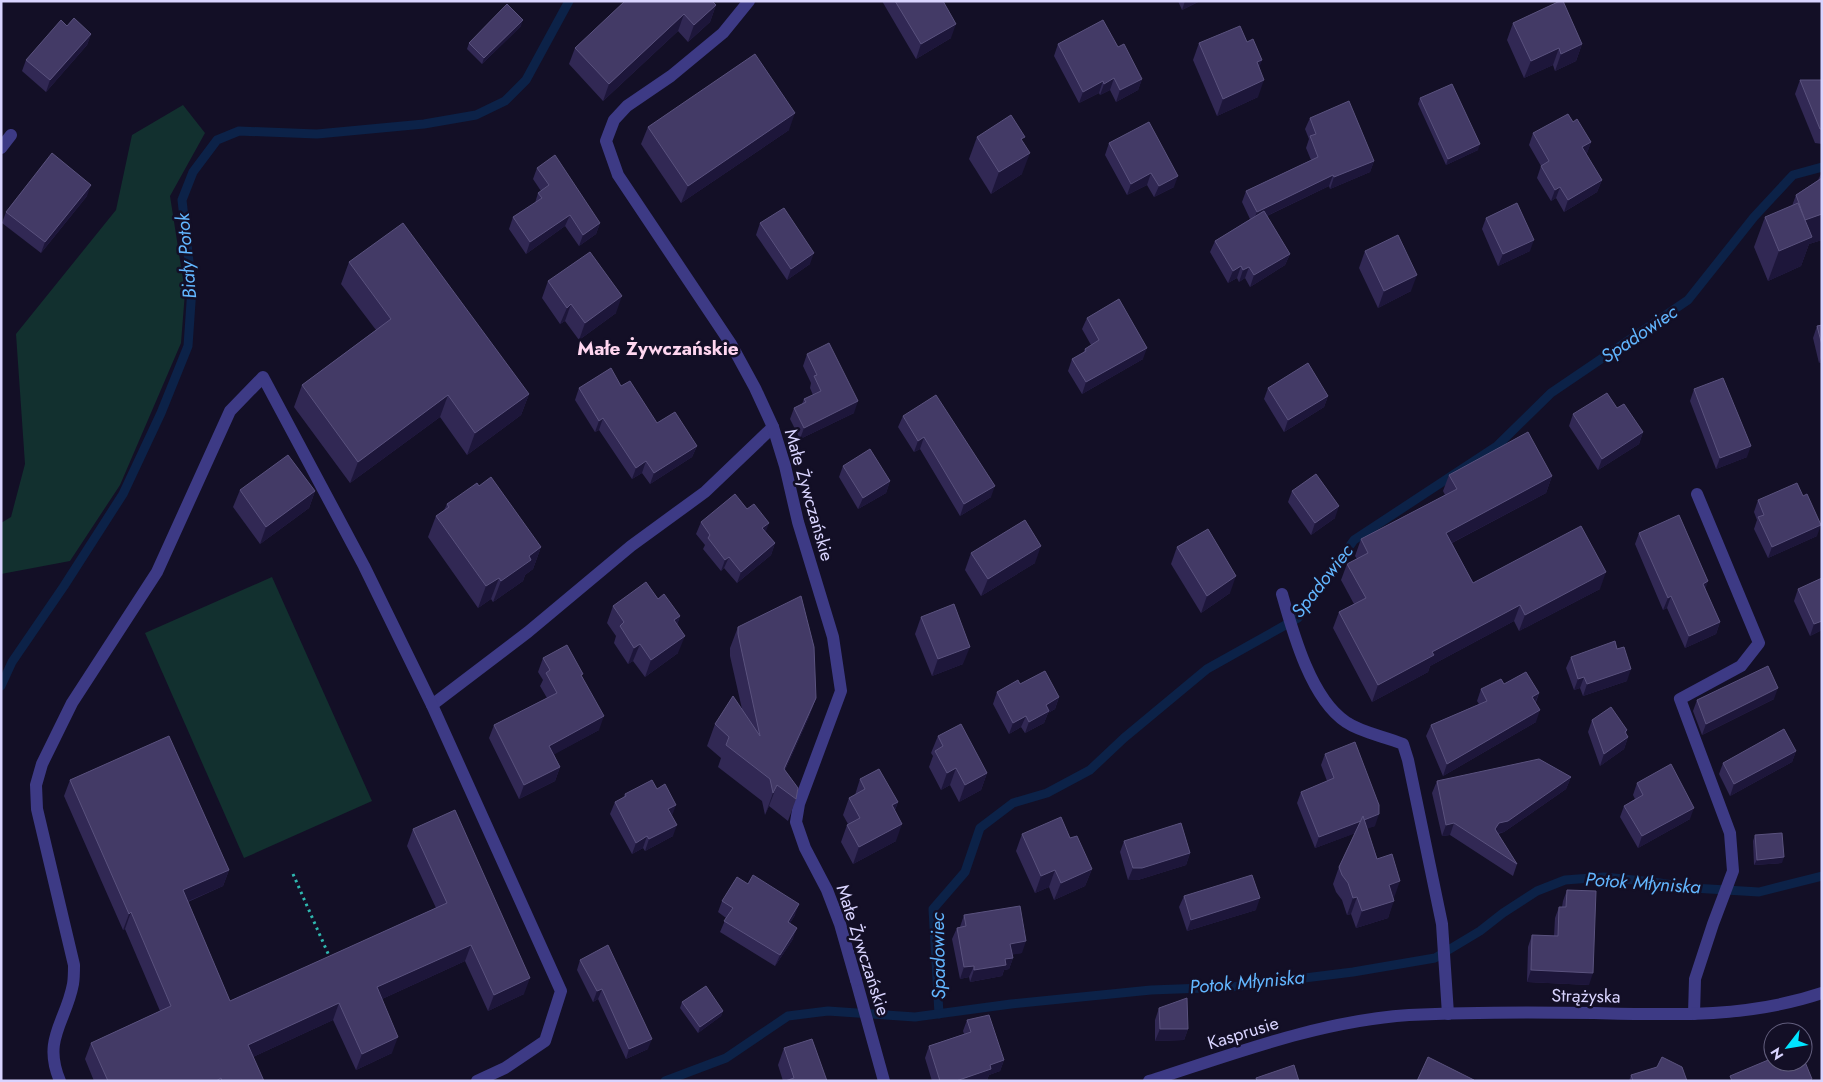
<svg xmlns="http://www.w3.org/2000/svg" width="1823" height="1082" font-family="Jost,sans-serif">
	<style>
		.green { fill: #12302f }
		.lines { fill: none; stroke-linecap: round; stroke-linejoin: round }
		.stream { stroke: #0c2248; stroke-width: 9 }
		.path { stroke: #2fb8b0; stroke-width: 3; stroke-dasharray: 2.5 4; stroke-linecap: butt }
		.service { stroke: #3d3a85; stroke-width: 12 }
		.minor { stroke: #3d3a85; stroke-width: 12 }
		.wall { fill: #312854 }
		.shaded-wall { fill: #1d163a }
		.building { fill: #433a66; stroke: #5a527e }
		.labels { text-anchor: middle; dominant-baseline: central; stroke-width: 5; stroke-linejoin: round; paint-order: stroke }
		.street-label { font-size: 18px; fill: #d9d4ff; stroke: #130f26 }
		.water-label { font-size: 19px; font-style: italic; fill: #62b6ff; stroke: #130f26 }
		.neighbourhood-label { font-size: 19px; font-weight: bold; fill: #ffd6f0; stroke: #130f26 }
	</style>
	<rect width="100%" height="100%" fill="#130f26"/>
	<!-- green -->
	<g class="green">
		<polygon points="183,105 205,133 170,196 185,292 181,343 120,485 70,561 1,574 1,523 11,517 25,464 16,334 116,210 132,135"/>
		<polygon points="272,577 372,801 244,858 145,633"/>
	</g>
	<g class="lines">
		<!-- stream -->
		<g class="stream">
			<polyline points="1,686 12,662 64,586 123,494 161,413 188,346 192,288 182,200 193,172 217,140 239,131 317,134 424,124 476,115 505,101 526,80 569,1"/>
			<polyline points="939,1014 933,909 965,872 980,828 1013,803 1047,793 1090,770 1124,738 1207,669 1298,618 1354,540 1497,446 1551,393 1688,300 1754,217 1793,175 1822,167"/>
			<polyline points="665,1081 726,1058 788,1016 828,1011 915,1017 1011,1004 1151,990 1231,987 1353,972 1435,958 1480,931 1503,913 1537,891 1565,880 1604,877 1653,882 1693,888 1759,892 1822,876"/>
		</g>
		<!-- path -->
		<polyline class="path" points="293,874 330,958"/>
		<!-- service -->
		<g class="service">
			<polyline points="1,148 11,135"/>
			<path d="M1282,594C1293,633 1311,699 1346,722C1362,733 1384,736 1403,744L1408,760L1442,924L1448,1014"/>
			<polyline points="432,705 528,632 631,546 705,492 773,427"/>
			<polyline points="856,980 884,1081"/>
			<polyline points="1694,1014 1695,979 1713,924 1733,871 1730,833 1680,699 1741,666 1759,643 1697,494"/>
			<path d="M60,1081C42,1039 66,1022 73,984C74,978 74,971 74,965L37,809L36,785L42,764L72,703L157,572L230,411L263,377L364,566L432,705L561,991L545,1041L505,1068L477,1081"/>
		</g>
		<!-- minor -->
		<g class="minor">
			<polyline points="749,1 723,33 671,76 627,106 614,120 606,141 618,175 731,344 755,388 773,427 785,466 798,522 833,637 841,691 799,804 796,822 805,848 827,890 840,924 856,980"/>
			<path d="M1149,1081C1234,1054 1319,1021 1409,1015C1470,1012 1532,1012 1594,1013C1671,1015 1748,1018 1822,993"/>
		</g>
	</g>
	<!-- wall -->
	<g class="wall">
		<polygon points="882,1 943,1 951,38 916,59"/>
		<polygon points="1178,1 1200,1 1182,10"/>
		<polygon points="716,5 710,22 688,42 678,31 603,101 569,64 575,48"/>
		<polygon points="1513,23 1582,44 1576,61 1555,71 1553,65 1524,78 1507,40"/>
		<polygon points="67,26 91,34 87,45 46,92 22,71 26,60"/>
		<polygon points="521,26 482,64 467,49 469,43"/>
		<polygon points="1247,42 1259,68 1258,97 1217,116 1193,60 1199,43"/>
		<polygon points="1058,44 1118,47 1142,79 1138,90 1116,102 1110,90 1100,95 1099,93 1079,103 1054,56"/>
		<polygon points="1800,80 1822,80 1822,144 1815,143 1795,94"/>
		<polygon points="1420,98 1478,150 1446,165 1418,104"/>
		<polygon points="1310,118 1374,161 1370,172 1330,189 1329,186 1267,216 1290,254 1285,265 1250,287 1245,278 1239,282 1237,278 1228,283 1210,252 1215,241 1250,219 1242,202 1246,191 1311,160 1306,148 1309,139 1305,129"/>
		<polygon points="1573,122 1591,142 1587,153 1586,154 1602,180 1597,192 1564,212 1556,198 1551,201 1537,178 1541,166 1529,145 1533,133"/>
		<polygon points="648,127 789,130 681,203 641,144"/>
		<polygon points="977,137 1023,142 1022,174 991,194 969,159"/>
		<polygon points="1109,143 1174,187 1154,197 1147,185 1127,195 1105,155"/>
		<polygon points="537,168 600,223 596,234 579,246 565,226 526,254 509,229 513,217 535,203 538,193 541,191 533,179"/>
		<polygon points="1822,172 1822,240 1809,244 1801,266 1768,281 1754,247 1765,217 1792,206 1796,195 1818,180"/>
		<polygon points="87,196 41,253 2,223 6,212"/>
		<polygon points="1486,218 1530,251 1498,266 1482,229"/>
		<polygon points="760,223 810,264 787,280 756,235"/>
		<polygon points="1365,251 1411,291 1378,308 1359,268"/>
		<polygon points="349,262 529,394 521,415 467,455 440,417 350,483 294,407 302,385 376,330 341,284"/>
		<polygon points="548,281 616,313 579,340 565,321 560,324 542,298"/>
		<polygon points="1087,318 1143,359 1082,394 1068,371 1072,359 1083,353 1085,349 1091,345 1082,329"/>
		<polygon points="1822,325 1822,362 1819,363 1813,338 1817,326"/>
		<polygon points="807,354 854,413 800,439 790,419 794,408 802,404 804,399 813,395 810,388 811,383 803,366"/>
		<polygon points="621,386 657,423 697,446 692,457 650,484 642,473 632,479 599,430 595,432 575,400 579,388"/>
		<polygon points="1268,388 1328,396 1324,407 1284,432 1264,399"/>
		<polygon points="1694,389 1747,457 1716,469 1690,401"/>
		<polygon points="1573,414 1643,432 1639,444 1598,470 1569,426"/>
		<polygon points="903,416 991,497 960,516 920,449 914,452 898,427"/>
		<polygon points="843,466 890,481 886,493 858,509 839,477"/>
		<polygon points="1449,475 1552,476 1546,493 1452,543 1473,583 1600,589 1519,631 1514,621 1430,666 1428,672 1372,702 1333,628 1339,612 1354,604 1341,580 1347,564 1357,559 1355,556 1361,539 1445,495 1443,491"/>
		<polygon points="479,486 541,547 533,569 525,575 523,581 493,602 491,599 478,608 428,537 436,516 444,510 447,504"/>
		<polygon points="240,490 315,491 309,508 260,544 233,507"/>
		<polygon points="1292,491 1335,518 1311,535 1288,502"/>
		<polygon points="1758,500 1817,536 1768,558 1754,529 1757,520 1754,512"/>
		<polygon points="701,522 766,532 775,543 771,555 737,583 724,568 721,571 703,549 705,545 696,534"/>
		<polygon points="1639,533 1705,589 1720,622 1716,634 1685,648 1667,608 1663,610 1635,544"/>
		<polygon points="1177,547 1230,593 1201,613 1171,564"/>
		<polygon points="971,553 1035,563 981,596 965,570"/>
		<polygon points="1822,578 1822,630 1810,636 1794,601 1798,589"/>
		<polygon points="658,599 680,616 677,625 678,653 645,677 633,661 628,664 614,643 616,636 607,623 613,606"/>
		<polygon points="921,617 963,664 932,676 915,634"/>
		<polygon points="738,627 816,698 808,719 785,770 796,799 788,821 769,806 765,815 762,801 718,767 721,758 707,746 715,724 742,709 730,656 730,648"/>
		<polygon points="1571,657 1627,681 1583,696 1580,688 1574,690 1566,668"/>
		<polygon points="543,658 582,677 599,730 554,754 560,767 555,781 519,799 489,738 494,725 547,698 540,686 543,680 538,672"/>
		<polygon points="1020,684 1059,697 1055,709 1048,713 1044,723 1025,733 1021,727 1009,734 993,704 997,692"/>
		<polygon points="1481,689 1539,693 1536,702 1536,722 1443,776 1426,736 1431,725 1479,704 1477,701"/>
		<polygon points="1774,699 1702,735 1693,711 1697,700"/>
		<polygon points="1592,720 1627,730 1626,734 1628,737 1624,749 1600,766 1588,732"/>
		<polygon points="938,736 987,773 981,790 959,802 950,785 941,790 929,767 933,756 931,753"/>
		<polygon points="1796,751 1792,762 1730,796 1719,774 1723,763"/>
		<polygon points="1325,754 1375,826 1367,828 1377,859 1394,898 1388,918 1356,928 1351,914 1347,915 1342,900 1336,892 1333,884 1339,867 1355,833 1315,848 1297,803 1301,792 1327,781 1321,765"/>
		<polygon points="1571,777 1566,789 1504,832 1498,834 1517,864 1513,876 1450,835 1442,836 1432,793 1437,781"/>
		<polygon points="860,779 898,802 895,810 896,841 853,864 841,842 847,825 848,824 843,815 849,798 855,795"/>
		<polygon points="70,780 229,870 223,886 188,902 230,1001 436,908 407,846 413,829 524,994 488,1011 465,961 382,999 392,1053 356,1070 333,1020 253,1057 264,1081 94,1081 85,1059 91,1043 160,1011 125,929 123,930 64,796"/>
		<polygon points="1637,783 1690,819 1638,848 1620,817 1624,806 1635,799 1633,795"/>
		<polygon points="625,794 672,816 673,836 645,851 643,848 632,854 610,814 615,802 623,798"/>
		<polygon points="1022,834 1070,838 1092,869 1085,886 1054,900 1049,887 1035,893 1016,851"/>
		<polygon points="1755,835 1782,863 1754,865 1753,841"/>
		<polygon points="1124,841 1190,853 1186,865 1138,880 1128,880 1120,852"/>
		<polygon points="1567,890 1589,985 1527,982 1528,947 1532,935 1554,936 1555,918 1559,907 1562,907 1563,901"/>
		<polygon points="1184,896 1256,910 1187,931 1179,907"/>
		<polygon points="722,901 795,915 790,923 793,939 775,966 720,932 726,918 718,912"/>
		<polygon points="964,915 1022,953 1012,954 1013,958 1009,969 1004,970 1002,976 970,982 969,977 960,979 952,939 957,928 960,927"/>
		<polygon points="580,960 648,1049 626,1059 598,999 593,1002 577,970"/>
		<polygon points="682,1002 723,1011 721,1016 698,1033 680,1008"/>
		<polygon points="1159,1008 1188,1029 1184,1040 1155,1041 1155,1020"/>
		<polygon points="967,1020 1004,1060 1000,1071 989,1075 987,1080 986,1081 932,1081 925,1058 929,1046 964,1034 963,1031"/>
		<polygon points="784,1048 827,1081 783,1081 778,1065"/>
		<polygon points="1631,1075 1687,1081 1629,1081"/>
	</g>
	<!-- shaded-wall -->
	<g class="shaded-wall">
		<polygon points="1185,1 1200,1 1182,10"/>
		<polygon points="716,5 710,22 688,42 694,25"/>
		<polygon points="684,14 678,31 603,101 609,84"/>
		<polygon points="523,20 521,26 482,64 484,58"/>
		<polygon points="956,24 951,38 916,59 921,44"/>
		<polygon points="91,34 87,45 46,92 50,80"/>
		<polygon points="1582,44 1576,61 1555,71 1561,54"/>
		<polygon points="1559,48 1553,65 1524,78 1531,61"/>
		<polygon points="1262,60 1256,77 1257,62"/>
		<polygon points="1114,78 1110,90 1100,95 1104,84"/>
		<polygon points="1142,79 1138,90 1116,102 1120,90"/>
		<polygon points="1264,80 1258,97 1217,116 1223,99"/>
		<polygon points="1103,81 1099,93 1079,103 1083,92"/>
		<polygon points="795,113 789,130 681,203 688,186"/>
		<polygon points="1591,142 1587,153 1578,158 1582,147"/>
		<polygon points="1480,144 1478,150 1446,165 1448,159"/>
		<polygon points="1030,153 1022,174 991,194 999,172"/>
		<polygon points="1374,161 1370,172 1330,189 1334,177"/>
		<polygon points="1151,173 1147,185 1127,195 1131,184"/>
		<polygon points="1333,175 1329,186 1252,223 1257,212"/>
		<polygon points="1178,176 1174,187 1154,197 1159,186"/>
		<polygon points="1602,180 1597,192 1564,212 1568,200"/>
		<polygon points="91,185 87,196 41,253 45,242"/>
		<polygon points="1560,187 1556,198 1551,201 1555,190"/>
		<polygon points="1822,214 1822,240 1809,244 1801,266 1768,281 1779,251 1805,220"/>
		<polygon points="570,215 565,226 526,254 530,242"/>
		<polygon points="600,223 596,234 579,246 583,235"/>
		<polygon points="1534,240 1530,251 1498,266 1503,254"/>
		<polygon points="814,253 810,264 787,280 791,269"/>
		<polygon points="1290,254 1285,265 1250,287 1254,275"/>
		<polygon points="1241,266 1237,278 1228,283 1233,271"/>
		<polygon points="1249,267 1245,278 1239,282 1243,270"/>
		<polygon points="1417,275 1411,291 1378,308 1384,291"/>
		<polygon points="622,296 616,313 579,340 585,323"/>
		<polygon points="571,304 565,321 560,324 567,308"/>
		<polygon points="1147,348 1143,359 1082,394 1086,382"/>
		<polygon points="1822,356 1822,362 1819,363"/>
		<polygon points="529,394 521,415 467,455 475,433"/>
		<polygon points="448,395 440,417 350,483 358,462"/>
		<polygon points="1328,396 1324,407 1284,432 1288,420"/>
		<polygon points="858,401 854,413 800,439 804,428"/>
		<polygon points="603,418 599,430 595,432 599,421"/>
		<polygon points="1643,432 1639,444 1598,470 1602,459"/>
		<polygon points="924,437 920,449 914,452 918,441"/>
		<polygon points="697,446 692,457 650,484 654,473"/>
		<polygon points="1751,446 1747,457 1716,469 1720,458"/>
		<polygon points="646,461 642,473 632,479 636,468"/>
		<polygon points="1552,476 1546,493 1440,549 1446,533"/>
		<polygon points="890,481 886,493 858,509 863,498"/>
		<polygon points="995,486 991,497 960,516 964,504"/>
		<polygon points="315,491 309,508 260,544 266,527"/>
		<polygon points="1339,506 1335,518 1311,535 1315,523"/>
		<polygon points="769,523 765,534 762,528"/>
		<polygon points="1821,525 1817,536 1768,558 1772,547"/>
		<polygon points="775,543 771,555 737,583 741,572"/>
		<polygon points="1041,546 1035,563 981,596 988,579"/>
		<polygon points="541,547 533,569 525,575 523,581 493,602 501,581 529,556"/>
		<polygon points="729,557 724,568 721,571 725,560"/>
		<polygon points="1606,572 1600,589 1519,631 1525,615"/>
		<polygon points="1236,576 1230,593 1201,613 1207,596"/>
		<polygon points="499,578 491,599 478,608 486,586"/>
		<polygon points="1708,581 1704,593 1703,584"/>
		<polygon points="1671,596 1667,608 1663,610 1668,598"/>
		<polygon points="1520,605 1514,621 1430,666 1428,672 1372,702 1378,685 1432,652"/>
		<polygon points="680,616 674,633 674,620"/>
		<polygon points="1822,621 1822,630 1810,636 1814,624"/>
		<polygon points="1720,622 1716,634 1685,648 1689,636"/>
		<polygon points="685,636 678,653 645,677 651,660"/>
		<polygon points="640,644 633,661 628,664 634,648"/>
		<polygon points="970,647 963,664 932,676 938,659"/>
		<polygon points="1631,669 1627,681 1583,696 1587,684"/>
		<polygon points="1584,677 1580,688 1574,690 1578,679"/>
		<polygon points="1778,688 1774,699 1702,735 1706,724"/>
		<polygon points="1539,693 1534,705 1532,697"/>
		<polygon points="1059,697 1055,709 1048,713 1044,723 1025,733 1029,722 1046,705"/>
		<polygon points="816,698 808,719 778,786 784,769"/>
		<polygon points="1540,710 1536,722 1443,776 1447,764"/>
		<polygon points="604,716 599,730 544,760 549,746"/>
		<polygon points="1026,716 1021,727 1009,734 1013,723"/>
		<polygon points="1627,730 1624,740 1628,737 1624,749 1600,766 1604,754 1625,732"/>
		<polygon points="1796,751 1792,762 1730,796 1734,784"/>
		<polygon points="560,767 555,781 519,799 524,785"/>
		<polygon points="956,768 950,785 941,790 947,773"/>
		<polygon points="987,773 981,790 959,802 965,785"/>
		<polygon points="1571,777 1566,789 1504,832 1494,834 1495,829 1499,823"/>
		<polygon points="777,785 769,806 765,815 773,793"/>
		<polygon points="898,802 891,819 892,805"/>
		<polygon points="676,805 672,816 668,809"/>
		<polygon points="1694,808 1690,819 1638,848 1642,836"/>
		<polygon points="1379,814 1375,826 1315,848 1319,837"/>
		<polygon points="1454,823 1450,835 1442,836 1446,825"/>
		<polygon points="902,824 896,841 853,864 859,847"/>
		<polygon points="677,825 673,836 645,851 649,839"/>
		<polygon points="647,836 643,848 632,854 636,843"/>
		<polygon points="1190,853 1186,865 1138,880 1128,880 1133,868"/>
		<polygon points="1784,857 1782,863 1754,865 1757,860"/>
		<polygon points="1092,869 1085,886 1054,900 1061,883"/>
		<polygon points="229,870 223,886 177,906 183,890"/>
		<polygon points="1055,870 1049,887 1035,893 1041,876"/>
		<polygon points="1400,881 1394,898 1383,902 1389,885"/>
		<polygon points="1357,897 1351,914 1347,915 1353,898"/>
		<polygon points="1260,898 1256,910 1187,931 1191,920"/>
		<polygon points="1394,901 1388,918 1356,928 1362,911"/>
		<polygon points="799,904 795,915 784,933 788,922"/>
		<polygon points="131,912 125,929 123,930 129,914"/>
		<polygon points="797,928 793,939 775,966 780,955"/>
		<polygon points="1026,941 1022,953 1006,956 1010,944"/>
		<polygon points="471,945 465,961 371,1004 377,987"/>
		<polygon points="1013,958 1009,969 1004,970 1002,976 970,982 974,970 1005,959"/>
		<polygon points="974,966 969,977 960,979 964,967"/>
		<polygon points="1531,970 1593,973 1589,985 1527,982"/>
		<polygon points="530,978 524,994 488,1011 494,995"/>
		<polygon points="602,989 598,999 593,1002 597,991"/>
		<polygon points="339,1003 333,1020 242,1062 248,1045"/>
		<polygon points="723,1011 721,1016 698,1033 700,1027"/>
		<polygon points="1160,1029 1188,1029 1184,1040 1155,1041"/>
		<polygon points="398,1037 392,1053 356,1070 362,1054"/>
		<polygon points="652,1039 648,1049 626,1059 629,1049"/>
		<polygon points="1004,1060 1000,1071 989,1075 987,1080 956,1081 990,1065"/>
	</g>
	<!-- building -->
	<g class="building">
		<polygon points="625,1 712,1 716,5 694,25 684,14 609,84 575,48"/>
		<polygon points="895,1 943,1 956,24 921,44"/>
		<polygon points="1560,1 1563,1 1582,44 1561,54 1559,48 1531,61 1513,23"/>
		<polygon points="507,4 523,20 484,58 469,43"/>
		<polygon points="74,18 91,34 50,80 26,60 61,20 67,26"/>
		<polygon points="1103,20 1118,47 1124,44 1142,79 1120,90 1114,78 1104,84 1103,81 1083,92 1058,44"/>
		<polygon points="1240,26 1247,42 1253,39 1262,60 1257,62 1264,80 1223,99 1199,43"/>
		<polygon points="755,54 795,113 688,186 648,127"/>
		<polygon points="1800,80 1822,80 1822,129 1820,129"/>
		<polygon points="1452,84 1480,144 1448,159 1420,98"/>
		<polygon points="1349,101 1374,161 1334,177 1333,175 1257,212 1246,191 1318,157 1310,136 1316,134 1310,118"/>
		<polygon points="1568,114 1573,122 1577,119 1591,142 1582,147 1602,180 1568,200 1560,187 1555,190 1541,166 1549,161 1533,133"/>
		<polygon points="1011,115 1025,137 1021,139 1030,153 999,172 977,137"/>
		<polygon points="1149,122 1178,176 1159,186 1151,173 1131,184 1109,143"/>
		<polygon points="52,153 91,185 45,242 6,212"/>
		<polygon points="555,155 600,223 583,235 570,215 530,242 513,217 542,198 538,193 549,185 537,168"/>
		<polygon points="1822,178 1822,214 1805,220 1796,195"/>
		<polygon points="1517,203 1534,240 1503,254 1486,218"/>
		<polygon points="1798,203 1812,237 1779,251 1765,217"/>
		<polygon points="784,208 814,253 791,269 760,223"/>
		<polygon points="1264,211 1290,254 1254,275 1249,267 1243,270 1241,266 1233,271 1215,241"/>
		<polygon points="403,223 529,394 475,433 448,395 358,462 302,385 391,319 349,262"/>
		<polygon points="1398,235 1417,275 1384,291 1365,251"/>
		<polygon points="590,252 622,296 585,323 571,304 567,308 548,281"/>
		<polygon points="1119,299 1147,348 1086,382 1072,359 1086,351 1085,349 1099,340 1087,318"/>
		<polygon points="1822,325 1822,345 1817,326"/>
		<polygon points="829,343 858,401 804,428 794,408 806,402 804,399 821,391 814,376 817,375 807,354"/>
		<polygon points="1308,363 1328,396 1288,420 1268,388"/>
		<polygon points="611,368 621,386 630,381 657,423 675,412 697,446 654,473 646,461 636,468 603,418 599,421 579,388"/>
		<polygon points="1723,378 1751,446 1720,458 1694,389"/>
		<polygon points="1607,393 1617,408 1624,404 1643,432 1602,459 1573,414"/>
		<polygon points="936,395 995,486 964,504 924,437 918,441 903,416"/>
		<polygon points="1528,432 1552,476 1446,533 1473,583 1581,526 1606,572 1525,615 1520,605 1432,652 1434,655 1378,685 1339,612 1366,598 1347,564 1368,553 1361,539 1457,489 1449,475"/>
		<polygon points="870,449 890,481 863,498 843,466"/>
		<polygon points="288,455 315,491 266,527 240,490"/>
		<polygon points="1316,474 1339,506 1315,523 1292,491"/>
		<polygon points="491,477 541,547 529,556 531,560 501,581 499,578 486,586 436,516 449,507 447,504 477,483 479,486"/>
		<polygon points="1797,483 1803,496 1807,494 1821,525 1772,547 1758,517 1764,515 1758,500"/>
		<polygon points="735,494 747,509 754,504 769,523 762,528 775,543 741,572 729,557 725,560 708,538 710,535 701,522"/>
		<polygon points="1679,515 1707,579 1708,581 1703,584 1720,622 1689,636 1671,596 1668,598 1639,533"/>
		<polygon points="1025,520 1041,546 988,579 971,553"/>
		<polygon points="1208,529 1236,576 1207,596 1177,547"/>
		<polygon points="1822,578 1822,621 1814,624 1798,589"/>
		<polygon points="646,582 658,599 664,594 680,616 674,620 685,636 651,660 640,644 634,648 620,626 624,622 613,606"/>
		<polygon points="801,596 814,647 816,698 784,769 798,788 796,799 777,785 773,793 770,779 726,745 729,737 715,724 733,696 760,736 738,634 738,627"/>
		<polygon points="954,604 970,647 938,659 921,617"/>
		<polygon points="1615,641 1617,649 1624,647 1631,669 1587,684 1584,677 1578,679 1571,657"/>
		<polygon points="567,645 583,674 581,675 604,716 549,746 560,767 524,785 494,725 557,693 546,673 550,670 543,658"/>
		<polygon points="1768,666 1778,688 1706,724 1697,700"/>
		<polygon points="1045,671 1059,697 1046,705 1049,711 1029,722 1026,716 1013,723 997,692 1018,680 1020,684"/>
		<polygon points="1526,672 1539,693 1532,697 1540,710 1447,764 1431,725 1487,701 1481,689 1501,679 1504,684"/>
		<polygon points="1611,707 1627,730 1625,732 1628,737 1604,754 1592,720"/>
		<polygon points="961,724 987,773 965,785 956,768 947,773 935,751 943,746 938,736"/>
		<polygon points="1784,729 1796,751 1734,784 1723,763"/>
		<polygon points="169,736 229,870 183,890 230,1001 447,903 413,829 455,810 530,978 494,995 471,945 377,987 398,1037 362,1054 339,1003 248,1045 264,1081 222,1081 221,1078 216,1081 108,1081 91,1043 171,1006 131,912 129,914 70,780"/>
		<polygon points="1355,742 1379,805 1379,814 1364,820 1363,816 1361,821 1319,837 1301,792 1334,778 1325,754"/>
		<polygon points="1539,759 1571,777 1508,821 1499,823 1495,829 1517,864 1454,823 1446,825 1437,781"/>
		<polygon points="1671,764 1694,808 1642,836 1624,806 1643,795 1637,783"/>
		<polygon points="879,769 898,802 892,805 902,824 859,847 847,825 860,818 849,798 865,789 860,779"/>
		<polygon points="652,780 657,789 665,784 676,805 668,809 677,825 649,839 647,836 636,843 615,802 626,796 625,794"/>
		<polygon points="1363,816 1377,859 1392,854 1400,881 1389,885 1394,901 1362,911 1357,897 1353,898 1348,883 1342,875 1339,867"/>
		<polygon points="1061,817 1070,838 1077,836 1092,869 1061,883 1055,870 1041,876 1022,834"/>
		<polygon points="1181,823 1190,853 1142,868 1133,868 1124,841"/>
		<polygon points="1782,833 1784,857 1757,860 1755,835"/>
		<polygon points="753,875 799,904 788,922 797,928 780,955 724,921 733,908 722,901 737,877 748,884"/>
		<polygon points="1252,875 1260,898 1191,920 1184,896"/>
		<polygon points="1567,890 1596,891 1593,973 1531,970 1532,935 1558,936 1559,907 1566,907"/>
		<polygon points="1020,906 1026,941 1010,944 1013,958 1005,959 1006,965 974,970 974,966 964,967 957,928 966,926 964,915"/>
		<polygon points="608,945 652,1039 629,1049 602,989 597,991 580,960"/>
		<polygon points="706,986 723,1011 700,1027 682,1002"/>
		<polygon points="1187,998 1188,1029 1160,1029 1159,1008"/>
		<polygon points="989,1015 1004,1060 990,1065 991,1069 956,1081 940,1081 929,1046 971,1032 967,1020"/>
		<polygon points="812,1039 827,1081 785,1081 794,1078 784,1048"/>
		<polygon points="1428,1057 1474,1080 1474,1081 1417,1081"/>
		<polygon points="1662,1057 1682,1067 1687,1081 1633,1081 1631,1075 1657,1067"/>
		<polygon points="1803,1057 1812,1079 1809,1081 1732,1081 1730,1076 1773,1058 1773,1062 1803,1062"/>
		<polygon points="1294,1065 1299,1081 1257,1081 1256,1078"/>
	</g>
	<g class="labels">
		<!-- street labels -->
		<g class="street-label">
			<text transform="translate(809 495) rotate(74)">Małe Żywczańskie</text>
			<text transform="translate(863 950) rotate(72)">Małe Żywczańskie</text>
			<text transform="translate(1586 996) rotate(1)">Strążyska</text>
			<text transform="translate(1243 1033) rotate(-17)">Kasprusie</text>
		</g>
		<!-- water labels -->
		<g class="water-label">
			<text transform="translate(186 256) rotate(-95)">Biały Potok</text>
			<text transform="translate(1639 334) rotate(-34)">Spadowiec</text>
			<text transform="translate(1322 581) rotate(-52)">Spadowiec</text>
			<text transform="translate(1643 883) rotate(4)">Potok Młyniska</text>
			<text transform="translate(938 956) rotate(-91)">Spadowiec</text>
			<text transform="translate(1247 982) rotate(-5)">Potok Młyniska</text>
		</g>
		<!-- neighbourhood labels -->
		<g class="neighbourhood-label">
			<text x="658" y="348">Małe Żywczańskie</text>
		</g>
	</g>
	<!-- border -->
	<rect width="1823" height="1082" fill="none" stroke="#d9d4ff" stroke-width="5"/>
	<!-- north arrow -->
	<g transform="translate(1788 1047) rotate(239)"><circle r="24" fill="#130f26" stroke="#625e7d"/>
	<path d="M0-4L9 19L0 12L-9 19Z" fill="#00e5ff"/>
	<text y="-8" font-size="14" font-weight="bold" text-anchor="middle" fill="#d9d4ff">N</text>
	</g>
</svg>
